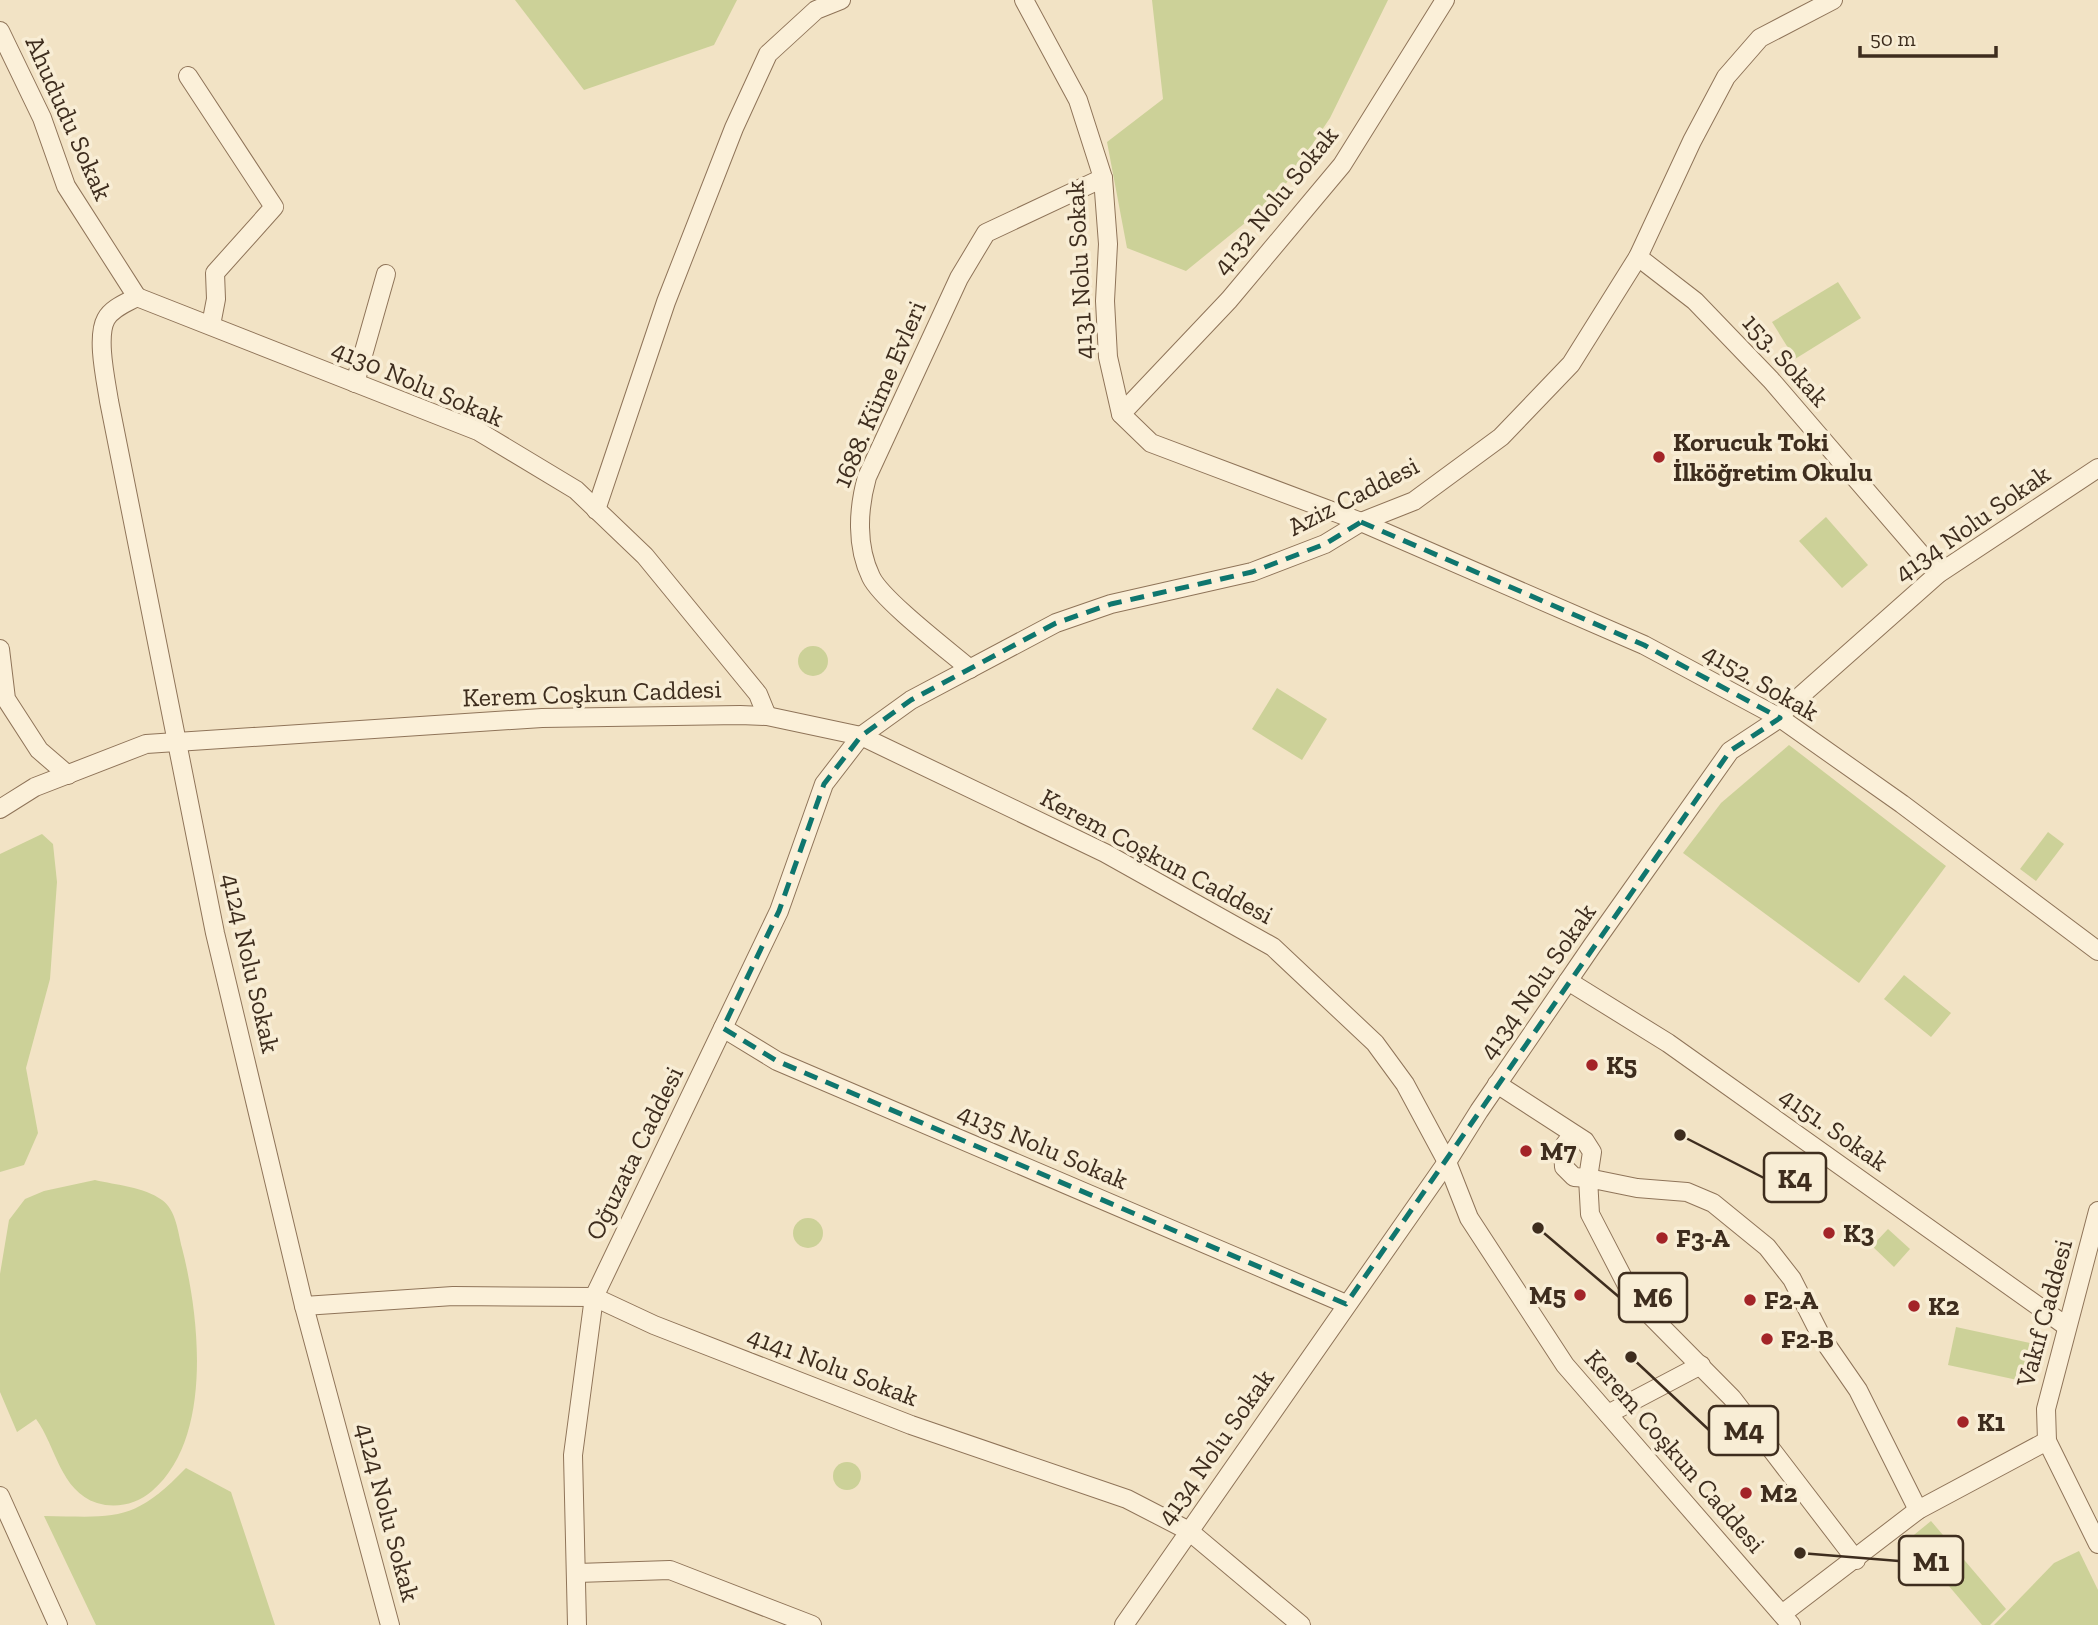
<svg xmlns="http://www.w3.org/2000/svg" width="2098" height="1625" font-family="'Zilla Slab',serif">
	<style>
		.green { fill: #ccd198 }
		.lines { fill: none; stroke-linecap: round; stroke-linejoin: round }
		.minor-casing { stroke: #8f7459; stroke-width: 20 }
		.minor { stroke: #fbf0d9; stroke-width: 18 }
		.marked { fill: none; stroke: #0f766e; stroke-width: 5; stroke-dasharray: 14 9; stroke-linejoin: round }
		.poi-dot { fill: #a32428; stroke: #f8edd5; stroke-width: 2.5 }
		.labels { text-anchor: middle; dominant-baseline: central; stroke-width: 7; stroke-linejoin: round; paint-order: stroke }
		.street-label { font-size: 26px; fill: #3e2d1e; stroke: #f8edd5 }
		.poi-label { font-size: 26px; font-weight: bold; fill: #3e2d1e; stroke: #f8edd5; text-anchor: start }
		.leader { fill: none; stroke: #3e2d1e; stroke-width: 2.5 }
		.callout-dot { fill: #3e2d1e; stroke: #f8edd5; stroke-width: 2.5 }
		.callout { fill: #f8edd5; stroke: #3e2d1e; stroke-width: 2.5 }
		.callout-label { font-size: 28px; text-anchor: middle; font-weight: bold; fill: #3e2d1e }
	</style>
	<rect width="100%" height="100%" fill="#f2e3c5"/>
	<!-- green -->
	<g class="green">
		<polygon points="515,0 737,0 714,45 584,90"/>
		<polygon points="1152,0 1388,0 1330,118 1277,197 1186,271 1127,248 1107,142 1163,99"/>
		<polygon points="1838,282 1861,318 1795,359 1772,322"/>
		<polygon points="1826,517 1868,565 1842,588 1799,541"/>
		<circle cx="813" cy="661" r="15"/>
		<polygon points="1277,688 1327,719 1302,760 1252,729"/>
		<polygon points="1789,745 1946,866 1859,983 1683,853 1721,803"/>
		<polygon points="2048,832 2064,844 2036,881 2020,869"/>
		<polygon points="42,834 53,844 57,882 50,979 26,1068 38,1133 24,1165 0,1172 0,854"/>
		<polygon points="1904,975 1951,1013 1931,1037 1884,999"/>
		<path d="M95,1180C116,1185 144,1187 162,1200C176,1210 178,1232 182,1248C200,1318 213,1439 152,1491C137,1504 116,1509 97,1503C60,1491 56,1446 36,1419L17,1432L0,1392V1274L9,1220L25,1199L44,1191Z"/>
		<circle cx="808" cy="1233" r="15"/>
		<polygon points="1888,1229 1910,1249 1894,1267 1872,1246"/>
		<polygon points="1956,1327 2030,1343 2022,1381 1948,1365"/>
		<circle cx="847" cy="1476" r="14"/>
		<path d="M186,1468L231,1492L275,1625H96L44,1516C116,1517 133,1523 186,1468Z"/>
		<polygon points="1931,1521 2006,1609 1990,1625 1982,1625 1909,1539"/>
		<polygon points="2079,1551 2098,1590 2098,1625 1994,1625 2054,1563"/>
	</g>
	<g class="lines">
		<defs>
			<g id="minor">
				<polyline points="1024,0 1078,100 1103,178 1108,244 1105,301 1108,357 1121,414 1151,443 1361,522 1644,645 1780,718 1902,804 2098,951"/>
				<polyline points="0,31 42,118 66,186 137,297"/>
				<polyline points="188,76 274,207 215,273 216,299 211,325"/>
				<polyline points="1638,257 1695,301 1771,380 1938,574"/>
				<polyline points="355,383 386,274"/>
				<polyline points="1121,414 1229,300 1342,165 1445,0"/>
				<polyline points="596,510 666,302 734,128 768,54 816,10 841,0"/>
				<polyline points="0,649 6,699 39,750 68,775"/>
				<path d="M970,669C949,651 882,600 871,577C856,546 858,509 867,477L959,278L986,233L1103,178"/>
				<polyline points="0,809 35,787 146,744 542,718 740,715 767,716 861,736 1105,853 1273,947 1375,1043 1405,1084 1447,1162 1469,1218 1565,1365 1791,1625"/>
				<polyline points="1568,981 1668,1043 2066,1326"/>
				<polyline points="723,1028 777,1061 1346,1304"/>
				<polyline points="1497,1084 1585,1141 1592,1152 1588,1178 1574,1177 1564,1167 1563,1147 1572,1135"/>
				<polyline points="2098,1211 2046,1409 2047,1441 2098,1544"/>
				<polyline points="304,1306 453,1296 594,1297 654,1325 911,1425 1127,1499 1189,1531 1301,1625"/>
				<polyline points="1608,1414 1701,1365"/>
				<polyline points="0,1496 58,1625"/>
				<polyline points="1856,1560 1732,1398 1634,1299 1590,1214 1588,1178 1637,1188 1687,1192 1713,1203 1767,1247 1792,1279 1822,1338 1858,1390 1918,1510"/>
				<polyline points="577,1573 670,1570 812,1625"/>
				<polyline points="1782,1614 1918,1510 2047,1441"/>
				<path d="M390,1625L304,1306L215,933L109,401C106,381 96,337 106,319C112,308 126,303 137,297L478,431L576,490L645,556L758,694L767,716"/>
				<polyline points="577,1625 573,1455 594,1297 779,911 824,784 861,736 911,700 1056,623 1111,604 1252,572 1325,544 1361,522 1414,501 1501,437 1571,364 1638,257 1692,141 1726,77 1760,38 1833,0"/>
				<polyline points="1124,1625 1447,1162 1479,1111 1592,946 1730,751 1780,718 1788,707 1938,574 2098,468"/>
			</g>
		</defs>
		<!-- minor casing -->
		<use href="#minor" class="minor-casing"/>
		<!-- minor -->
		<use href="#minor" class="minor"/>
	</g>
	<!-- marked area -->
	<path class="marked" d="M1361,522L1644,645L1780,718L1730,751L1346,1304L777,1061L723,1028L779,911L824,784L861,736L911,700L1056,623L1111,604L1252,572L1325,544Z"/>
	<!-- markers -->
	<g class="poi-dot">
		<circle cx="1659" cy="457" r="7"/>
		<circle cx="1592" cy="1065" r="7"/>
		<circle cx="1526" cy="1151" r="7"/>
		<circle cx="1829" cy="1233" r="7"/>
		<circle cx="1662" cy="1238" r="7"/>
		<circle cx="1580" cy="1295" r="7"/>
		<circle cx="1750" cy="1300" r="7"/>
		<circle cx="1914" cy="1306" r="7"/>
		<circle cx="1767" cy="1339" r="7"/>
		<circle cx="1963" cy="1422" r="7"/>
		<circle cx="1746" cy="1493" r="7"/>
	</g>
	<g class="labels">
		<!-- street labels -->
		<g class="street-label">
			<text transform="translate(69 118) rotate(66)">Ahududu Sokak</text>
			<text transform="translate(1275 200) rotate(-51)">4132 Nolu Sokak</text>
			<text transform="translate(1079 270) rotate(-93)">4131 Nolu Sokak</text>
			<text transform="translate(1786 360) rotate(48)">153. Sokak</text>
			<text transform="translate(418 383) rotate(23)">4130 Nolu Sokak</text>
			<text transform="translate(879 394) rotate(-67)">1688. Küme Evleri</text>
			<text transform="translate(1353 496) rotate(-27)">Aziz Caddesi</text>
			<text transform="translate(1972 523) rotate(-35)">4134 Nolu Sokak</text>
			<text transform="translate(1761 682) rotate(30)">4152. Sokak</text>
			<text transform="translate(592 693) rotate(-2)">Kerem Coşkun Caddesi</text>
			<text transform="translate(1157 856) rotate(28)">Kerem Coşkun Caddesi</text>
			<text transform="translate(251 963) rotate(77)">4124 Nolu Sokak</text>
			<text transform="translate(1537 981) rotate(-55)">4134 Nolu Sokak</text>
			<text transform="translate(1834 1129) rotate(35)">4151. Sokak</text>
			<text transform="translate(1043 1146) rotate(23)">4135 Nolu Sokak</text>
			<text transform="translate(634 1153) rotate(-64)">Oğuzata Caddesi</text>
			<text transform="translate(2044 1313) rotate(-75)">Vakıf Caddesi</text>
			<text transform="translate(833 1366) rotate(21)">4141 Nolu Sokak</text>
			<text transform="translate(1215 1447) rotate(-55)">4134 Nolu Sokak</text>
			<text transform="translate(1675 1451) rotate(49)">Kerem Coşkun Caddesi</text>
			<text transform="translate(388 1512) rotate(75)">4124 Nolu Sokak</text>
		</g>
		<!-- poi labels -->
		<g class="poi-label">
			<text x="1673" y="442">Korucuk Toki<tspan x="1673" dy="30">İlköğretim Okulu</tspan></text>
			<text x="1606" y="1065">K5</text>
			<text x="1540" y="1151">M7</text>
			<text x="1843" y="1233">K3</text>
			<text x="1676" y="1238">F3-A</text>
			<text x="1566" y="1295" text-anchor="end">M5</text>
			<text x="1764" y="1300">F2-A</text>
			<text x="1928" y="1306">K2</text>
			<text x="1781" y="1339">F2-B</text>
			<text x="1977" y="1422">K1</text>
			<text x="1760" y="1493">M2</text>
		</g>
	</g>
	<!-- callouts -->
	<path class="leader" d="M1680 1135L1764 1178M1538 1228L1619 1297M1631 1357L1709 1430M1800 1553L1899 1561"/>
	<g class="callout-dot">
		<circle cx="1680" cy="1135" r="7"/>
		<circle cx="1538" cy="1228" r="7"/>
		<circle cx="1631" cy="1357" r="7"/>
		<circle cx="1800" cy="1553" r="7"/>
	</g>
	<g class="callout">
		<rect x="1764" y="1153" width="62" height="49" rx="7"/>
		<rect x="1619" y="1273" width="68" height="49" rx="7"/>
		<rect x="1709" y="1406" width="69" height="49" rx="7"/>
		<rect x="1899" y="1536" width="64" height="49" rx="7"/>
	</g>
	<g class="callout-label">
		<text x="1795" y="1188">K4</text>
		<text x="1653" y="1307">M6</text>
		<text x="1744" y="1440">M4</text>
		<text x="1931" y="1571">M1</text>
	</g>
	<!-- scale -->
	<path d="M1860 46v10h136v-10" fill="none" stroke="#3e2d1e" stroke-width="3.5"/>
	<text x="1870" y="46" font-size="21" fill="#3e2d1e" stroke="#f8edd5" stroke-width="5" paint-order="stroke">50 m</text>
</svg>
